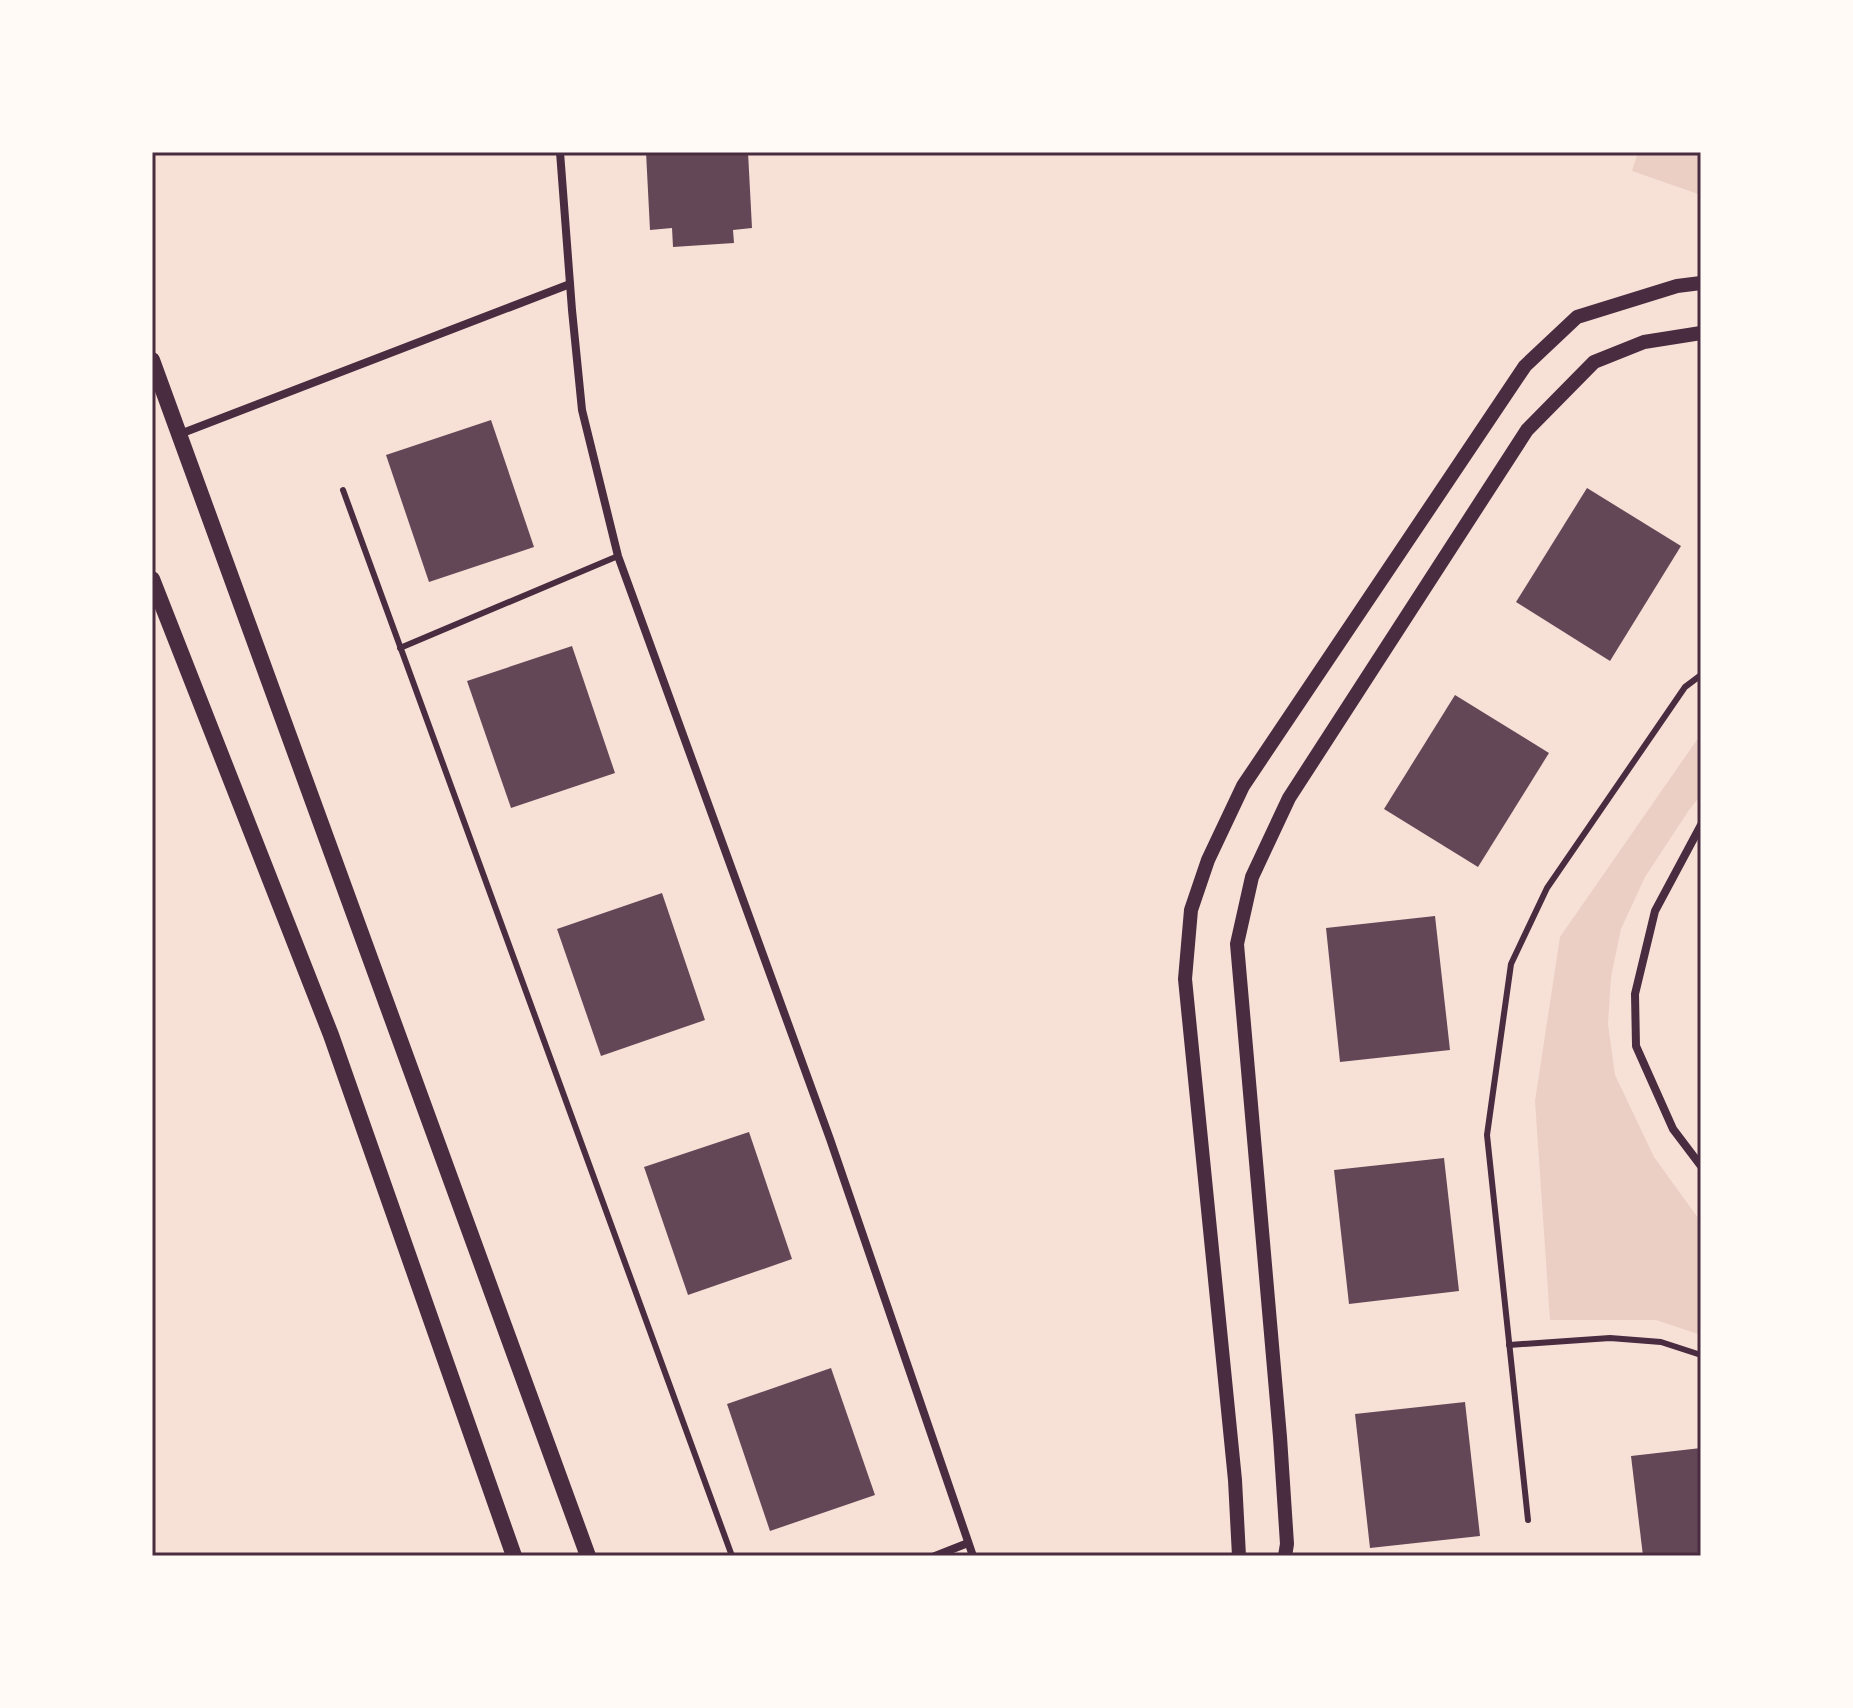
<svg xmlns="http://www.w3.org/2000/svg" width="1853" height="1708" font-family="'Playfair Display',serif">
	<style>
		.green { fill: #ebcfc5 }
		.building { fill: #644757 }
		.lines { fill: none; stroke-linecap: round; stroke-linejoin: round }
		.service { stroke: #4a2c40; stroke-width: 6 }
		.minor { stroke: #4a2c40; stroke-width: 8 }
		.tertiary { stroke: #4a2c40; stroke-width: 14 }
		.secondary { stroke: #4a2c40; stroke-width: 16 }
		.neatline { fill: none; stroke: #4a2c40; stroke-width: 3 }
	</style>
	<rect width="100%" height="100%" fill="#f7e1d7"/>
	<!-- green -->
	<g class="green">
		<polygon points="1638,152 1701,152 1701,195 1632,171"/>
		<polygon points="1701,734 1701,795 1689,810 1645,877 1621,929 1611,977 1608,1024 1615,1075 1654,1157 1701,1222 1701,1335 1656,1320 1550,1320 1535,1101 1560,937"/>
	</g>
	<!-- building -->
	<g class="building">
		<polygon points="646,152 748,152 752,228 733,230 734,243 673,247 672,228 650,230"/>
		<polygon points="491,420 534,547 429,582 386,455"/>
		<polygon points="1587,488 1681,546 1610,661 1516,602"/>
		<polygon points="572,646 615,773 511,808 467,681"/>
		<polygon points="1455,695 1549,753 1478,867 1384,809"/>
		<polygon points="662,893 705,1020 601,1056 557,929"/>
		<polygon points="1435,916 1450,1050 1340,1062 1326,928"/>
		<polygon points="749,1132 792,1259 688,1295 644,1167"/>
		<polygon points="1444,1158 1459,1291 1349,1304 1334,1170"/>
		<polygon points="831,1368 875,1495 770,1531 727,1404"/>
		<polygon points="1465,1402 1480,1536 1370,1548 1355,1414"/>
		<polygon points="1701,1448 1701,1556 1643,1556 1631,1456"/>
	</g>
	<g class="lines">
		<!-- service -->
		<g class="service">
			<polyline points="343,490 732,1556"/>
			<polyline points="400,648 618,556"/>
			<polyline points="1509,1345 1610,1338 1661,1342 1701,1355"/>
			<polyline points="1528,1520 1487,1135 1511,964 1547,888 1685,687 1701,675"/>
		</g>
		<!-- minor -->
		<g class="minor">
			<polyline points="560,152 572,310 582,410 618,556 830,1139 973,1556"/>
			<polyline points="180,434 570,284"/>
			<polyline points="1701,825 1655,911 1635,994 1636,1046 1673,1129 1701,1166"/>
			<polyline points="935,1556 968,1543"/>
		</g>
		<!-- tertiary -->
		<g class="tertiary">
			<polyline points="1239,1556 1235,1480 1185,979 1191,910 1208,860 1243,786 1525,366 1577,317 1677,286 1701,283"/>
			<polyline points="1285,1556 1287,1544 1280,1437 1237,944 1252,877 1289,798 1527,430 1594,362 1644,342 1701,333"/>
		</g>
		<!-- secondary -->
		<g class="secondary">
			<polyline points="152,360 588,1556"/>
			<polyline points="152,579 331,1035 514,1556"/>
		</g>
	</g>
	<!-- border -->
	<rect width="1853" height="1708" fill="none" stroke="#fffaf5" stroke-width="308"/>
	<rect x="154" y="154" width="1545" height="1400" class="neatline"/>
</svg>
